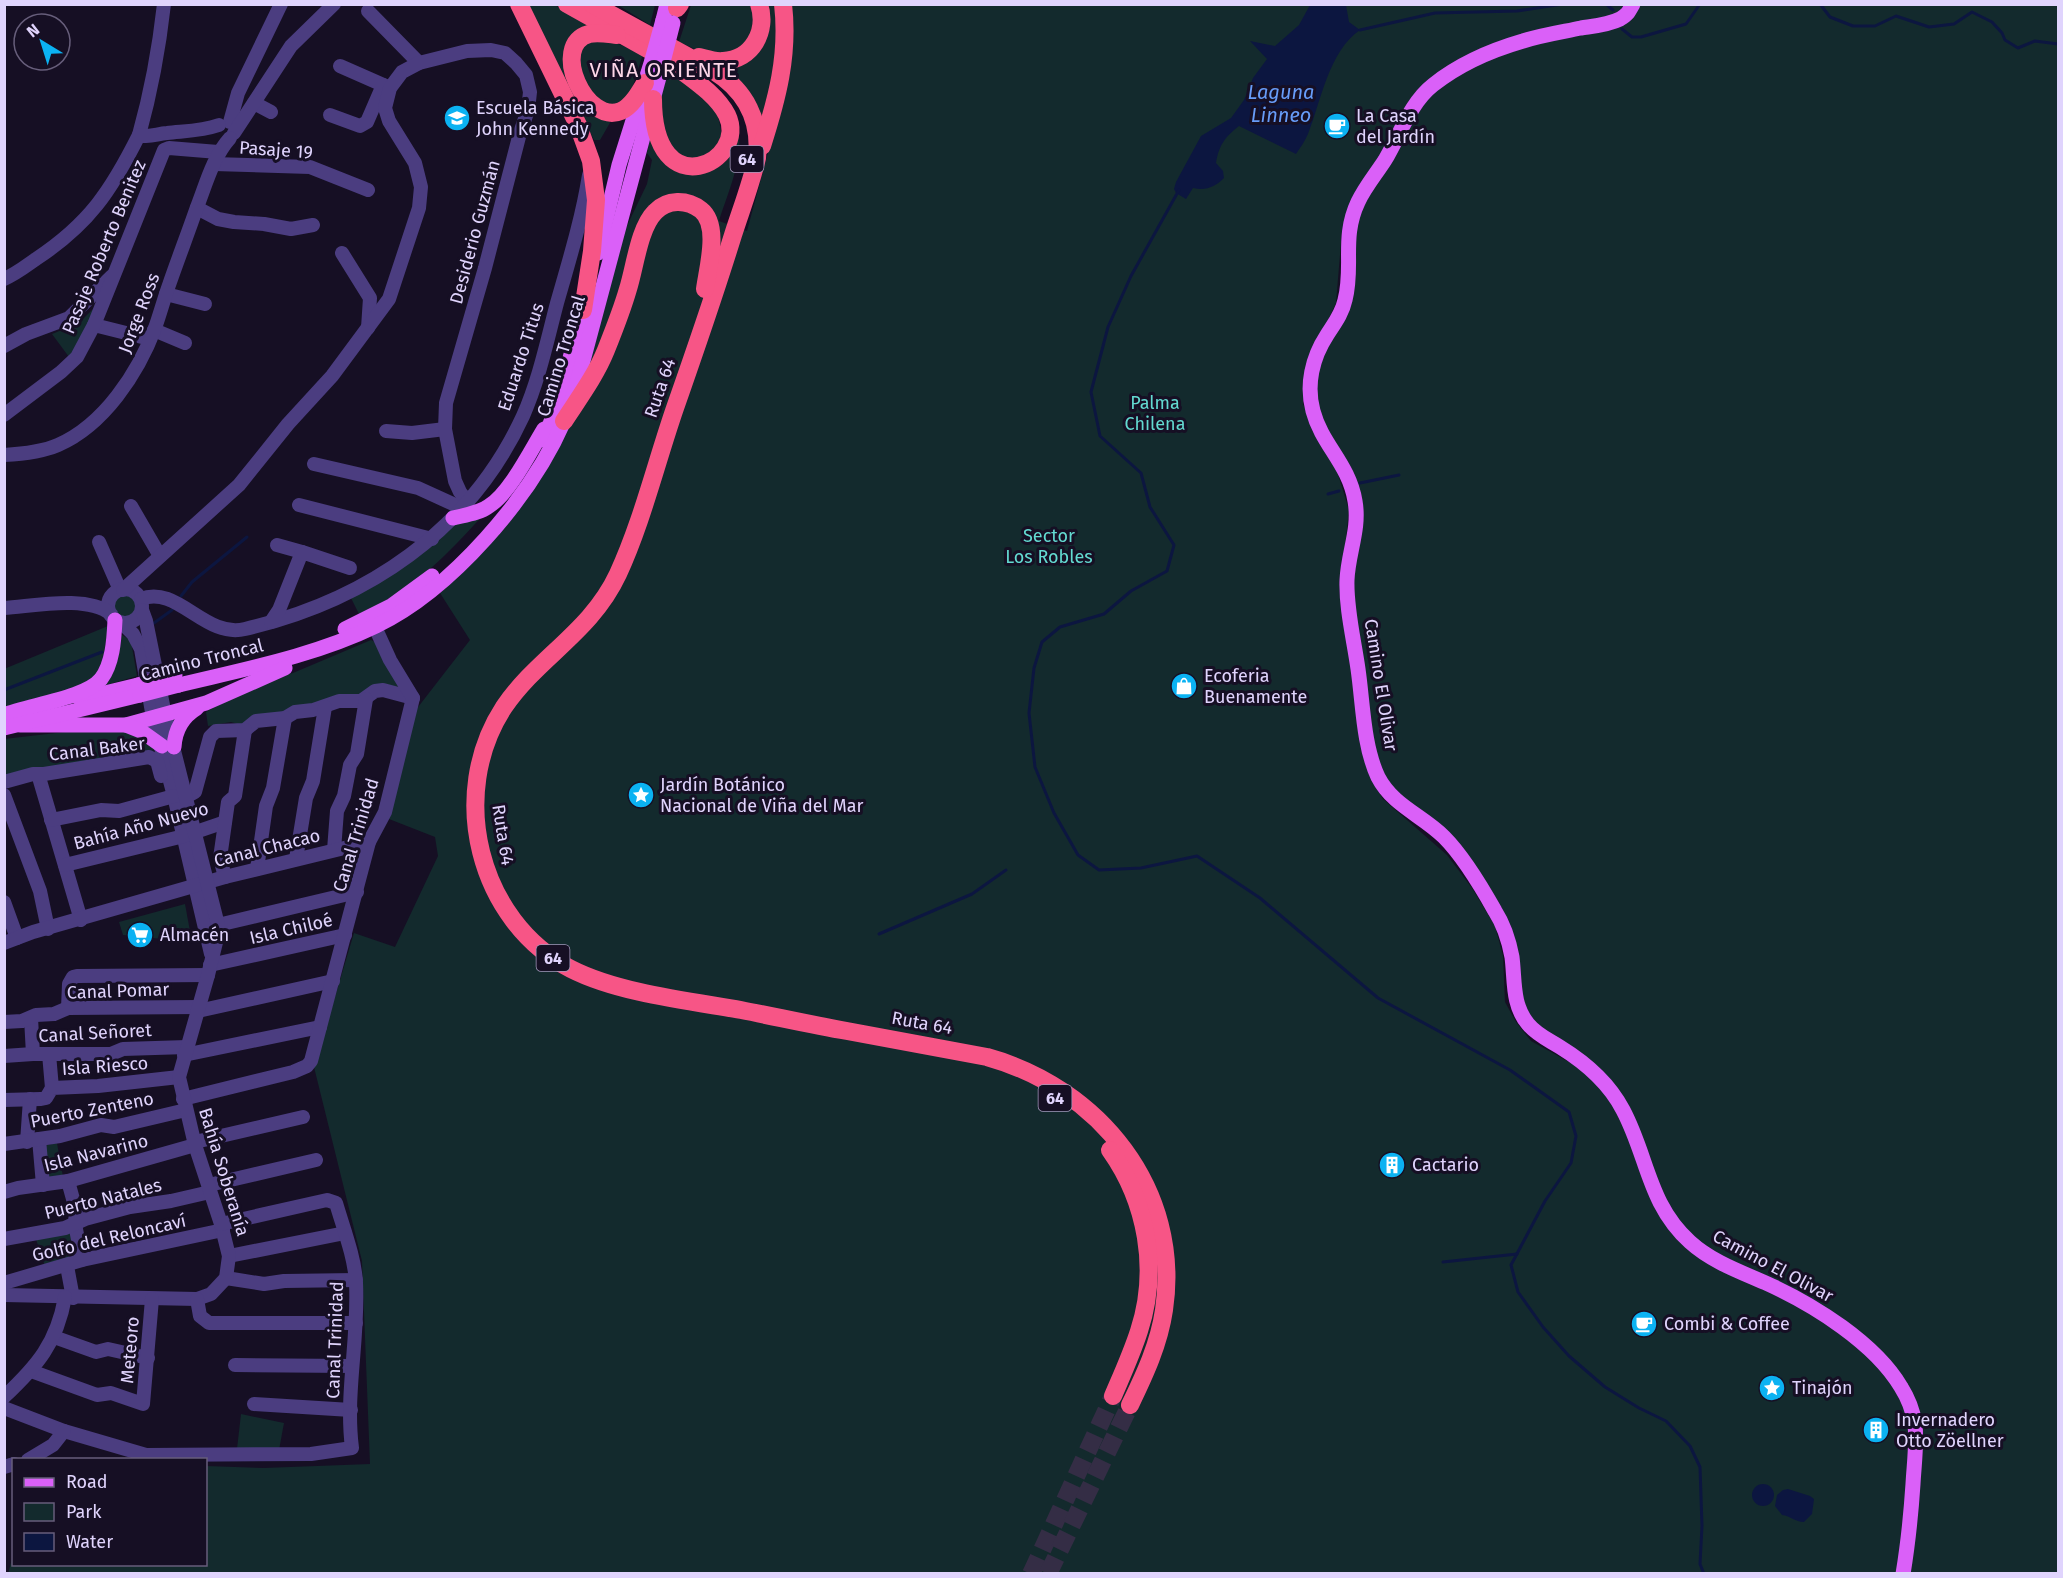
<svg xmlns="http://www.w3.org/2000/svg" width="2063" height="1578" font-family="'Fira Sans',sans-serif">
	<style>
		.green { fill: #132a2d }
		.water { fill: #0c1640 }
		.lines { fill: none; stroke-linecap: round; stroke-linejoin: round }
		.stream { stroke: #0c1640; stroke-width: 3 }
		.highway-tunnel { stroke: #342d45; stroke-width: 18; stroke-dasharray: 18 9; stroke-linecap: butt }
		.minor { stroke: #4b3d80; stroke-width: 14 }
		.major { stroke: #da60f8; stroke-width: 15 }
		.highway { stroke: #f75586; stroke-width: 18 }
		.major-bridge { stroke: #da60f8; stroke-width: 15 }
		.labels { text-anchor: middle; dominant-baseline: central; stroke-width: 6; stroke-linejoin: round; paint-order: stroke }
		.shield { fill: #160f24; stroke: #a399bc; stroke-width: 1.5 }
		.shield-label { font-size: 16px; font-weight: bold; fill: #e0d4fd }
		.poi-label { font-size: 18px; fill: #e0d4fd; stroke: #160f24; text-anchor: start }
		.street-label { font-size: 18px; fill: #e0d4fd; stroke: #160f24 }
		.park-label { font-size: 18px; fill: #63dad1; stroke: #160f24 }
		.water-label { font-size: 20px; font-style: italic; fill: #679cf8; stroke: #160f24 }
		.quarter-label { font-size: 21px; letter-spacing: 1.5px; fill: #fdd6e8; stroke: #160f24 }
	</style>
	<rect width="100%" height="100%" fill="#160f24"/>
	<!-- green -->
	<g class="green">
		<polygon points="527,5 555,5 594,27 564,59 611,121 600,140 594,140"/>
		<polygon points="618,5 655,5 650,25"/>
		<polygon points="691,5 755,5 753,36 733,52 706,54 679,42"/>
		<polygon points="766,5 778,5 780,33 763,130 716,66 745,58"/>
		<path d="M790,5H1629V8L1616,17L1528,34L1492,48L1428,81L1410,100L1384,148L1351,201L1342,231L1336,303L1305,370L1303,404L1337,471L1349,510L1341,586L1364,760L1371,779L1383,799L1447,855L1472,888L1495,926L1503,956L1505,1002L1516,1022L1531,1041L1580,1068L1616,1104L1633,1141L1652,1198L1679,1238L1708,1261L1788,1296L1853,1340L1897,1384L1912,1417V1431L1907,1523L1897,1573L8,1574L13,1555L14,1564H206V1466L264,1468L370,1464L362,1261L314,1067L354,933L395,947L438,856L435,837L389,819L415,711L470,640L440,593L472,561L550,459L597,380L648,230C666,193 685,213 715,220C709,208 701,201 688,197C672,193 657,199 648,212C634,230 630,256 623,277C613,308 602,338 590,369L588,367L624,232L647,184L652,160L647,153L650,138C665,198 751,175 735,123C731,111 721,103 714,93C760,126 732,179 719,221L747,231L788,78L791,54Z"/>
		<polygon points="1636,5 2058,5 2058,1573 1906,1573 1919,1418 1854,1332 1710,1255 1669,1215 1617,1094 1543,1034 1523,1010 1513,949 1479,881 1394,795 1376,767 1351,599 1359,528 1318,417 1314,380 1335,330 1350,245 1361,205 1432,91 1455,76 1497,55 1564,37"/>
		<polygon points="606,39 643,54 629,98 609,109 581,80 580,44"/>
		<polygon points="670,66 716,105 723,141 698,161 672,153 656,111"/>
		<polygon points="109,293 72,361 52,334 79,323"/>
		<path d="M484,514C445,557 413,591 359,614L351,598L395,573L455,523Z"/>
		<circle cx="125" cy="606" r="11"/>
		<polygon points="108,626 103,661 94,678 81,687 5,707 4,669"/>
		<polygon points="118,632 131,641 137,676 96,688"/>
		<polygon points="371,640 375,642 401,690 354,698 333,696 314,707 241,725 231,722 208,726 206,712 246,690 271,678 293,673"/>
		<polygon points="65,732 134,732 156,750 5,777 4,739"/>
		<polygon points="185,904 192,942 123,935 119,922"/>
		<polygon points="57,1143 63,1177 44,1180 43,1146"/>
		<polygon points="70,1228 77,1258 45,1267 35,1236"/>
		<polygon points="241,1414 284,1423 279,1450 237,1449"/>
	</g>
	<!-- water -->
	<g class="water">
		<path d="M1310,5H1346L1349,22L1360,30C1329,51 1321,101 1308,134C1305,141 1300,148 1296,154L1239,126C1225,137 1219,145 1216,163L1223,171L1224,178C1215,187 1206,191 1193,188L1186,199L1176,193L1174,189L1176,182L1201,136L1231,118L1244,100L1253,78L1267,59L1250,41L1275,46L1299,25Z"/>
		<circle cx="1763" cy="1495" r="11"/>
		<path d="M1788,1489L1810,1496L1814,1499L1812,1514L1804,1522C1795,1522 1791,1516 1782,1515L1775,1506L1777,1495L1783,1490Z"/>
	</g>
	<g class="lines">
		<!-- stream -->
		<g class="stream">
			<polyline points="1606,4 1613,10"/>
			<polyline points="1820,4 1830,17 1853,26 1875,26 1896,16 1929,27 1954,24 1972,12 1992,22 2002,33 2005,40 2018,48 2035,41 2058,44"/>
			<polyline points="1622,29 1632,37 1641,37 1686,24 1700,4"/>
			<polyline points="1360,30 1435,13 1517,11 1563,4"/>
			<polyline points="1179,190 1131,276 1108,327 1091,392 1100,436 1141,473 1150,507 1174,545 1167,571 1131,591 1104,614 1060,627 1042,642 1034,668 1029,713 1035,767 1054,813 1078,855 1099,870 1141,868 1197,856 1260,898 1378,998 1510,1070 1569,1112 1576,1136 1571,1163 1545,1201 1511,1265 1518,1292 1543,1327 1569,1356 1605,1387 1639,1408 1666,1421 1690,1446 1700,1467 1702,1526 1700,1564 1704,1574"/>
			<polyline points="1360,483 1399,475"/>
			<polyline points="1328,494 1339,491"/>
			<polyline points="181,596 192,582 247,537"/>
			<polyline points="154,623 172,610"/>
			<polyline points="4,690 102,652"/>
			<polyline points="879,934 972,894 1006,870"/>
			<polyline points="1443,1262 1517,1254"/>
		</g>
		<!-- highway-tunnel -->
		<g class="highway-tunnel">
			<polyline points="1031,1574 1113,1396"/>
			<polyline points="1048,1574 1130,1405"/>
		</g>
		<!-- minor -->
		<g class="minor">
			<polyline points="368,11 419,63"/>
			<polyline points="340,66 390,88"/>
			<polyline points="254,103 271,112"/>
			<polyline points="330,115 360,126 367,122 383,85"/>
			<polyline points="230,122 238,93 281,4"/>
			<polyline points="234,133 291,46 334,4"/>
			<path d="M139,135C151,92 159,49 164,4"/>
			<polyline points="214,164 310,167 368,190"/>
			<polyline points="197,208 218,219 234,222 264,224 291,229 313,225"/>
			<polyline points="342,253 370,298 368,328"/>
			<path d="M4,279C16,274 26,266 36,259C89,224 111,191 139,135C149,138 156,134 167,133C184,131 202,131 219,125"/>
			<polyline points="166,294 205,304"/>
			<polyline points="94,325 150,339"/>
			<polyline points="154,330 185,343"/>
			<polyline points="4,346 26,334 69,318 112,276"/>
			<polyline points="4,415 61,372 77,357 94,325 164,150 169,148 218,152"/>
			<polyline points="386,431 412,433 445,429"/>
			<path d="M4,455C22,454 42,452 58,445C104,425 138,373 155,328C160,314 164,299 169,285C178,259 188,233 197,207C206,184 213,157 230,138"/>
			<polyline points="314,464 418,488 462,508"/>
			<polyline points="299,505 432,539"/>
			<polyline points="131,506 160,556"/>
			<polyline points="99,542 120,590"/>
			<polyline points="277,545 302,552"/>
			<circle cx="125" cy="606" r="17"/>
			<polyline points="123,590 239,485 288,424 332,376 389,299 419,208 421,187 415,163 389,121 385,108 390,88 402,72 419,63 467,51 491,50 505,53 516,63 526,75 530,92 528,110 520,133 485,268 446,403 445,429 455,481 460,492 468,502"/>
			<path d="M141,599C177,584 205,639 245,629C366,601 470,531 523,416C539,380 547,341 557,303C569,261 582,219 589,175"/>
			<path d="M4,608C35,606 86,595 111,614"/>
			<polyline points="271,622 279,610 302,552 350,568"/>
			<polyline points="122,623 133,634 141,649 153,718 174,796 211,954"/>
			<polyline points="38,774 81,920"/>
			<polyline points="4,782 33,774 44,774 149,757 157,761 161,776"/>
			<polyline points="4,795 40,891 48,929"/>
			<polyline points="186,797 195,792 210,737 216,731 245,730 256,721 285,718 295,712 313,710 339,701 361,701 375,691 383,690 413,698"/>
			<polyline points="51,820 101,810 119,811 174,796"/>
			<polyline points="334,850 337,811 344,796 350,765 357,754 366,699"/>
			<polyline points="296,859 306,798 313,781 325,707"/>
			<polyline points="65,865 184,836 225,822"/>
			<polyline points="257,869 266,806 273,788 285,718"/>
			<polyline points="225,877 220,858 228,802 235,796 245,730"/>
			<polyline points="4,902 17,938"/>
			<polyline points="218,925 357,892"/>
			<polyline points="4,943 33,932 225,877 369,842"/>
			<polyline points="210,965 345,935"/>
			<polyline points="68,1008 69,984 73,977 77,976 208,975"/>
			<polyline points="198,1011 333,981"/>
			<polyline points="31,1018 33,1054"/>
			<polyline points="4,1022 22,1021 36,1015 54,1014 68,1008 199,1007"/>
			<polyline points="49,1054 52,1088"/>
			<polyline points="184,1055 320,1027"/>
			<polyline points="4,1056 33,1054 111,1054 123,1049 187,1047"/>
			<polyline points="183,1099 293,1072 307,1066 311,1061 369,842 385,812 413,698 390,660 375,627"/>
			<polyline points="4,1100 41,1099 46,1098 52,1088 98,1086 179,1077"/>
			<polyline points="39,1139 43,1185"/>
			<polyline points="27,1142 30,1099"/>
			<polyline points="195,1142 303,1117"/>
			<polyline points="4,1144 60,1136 101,1125 114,1127 186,1110"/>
			<polyline points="68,1181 76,1210 75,1224 82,1260"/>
			<polyline points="209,1185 316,1160"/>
			<polyline points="4,1192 18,1188 68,1181 195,1145"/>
			<polyline points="4,1239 65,1228 85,1219 130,1207 171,1201 210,1192"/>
			<polyline points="229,1256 345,1233"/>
			<polyline points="67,1266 73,1298"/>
			<polyline points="226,1278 264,1284 284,1281 356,1280"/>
			<polyline points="4,1283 82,1260 223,1230"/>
			<polyline points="4,1295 197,1299 211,1294 226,1278 229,1256 221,1224 195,1145 179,1077 208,975 218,934 218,925 165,715 146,621 142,610"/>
			<polyline points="197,1299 200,1316 209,1323 356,1323"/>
			<polyline points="54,1337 96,1352 108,1349 148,1358"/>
			<polyline points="235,1365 352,1366"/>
			<polyline points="31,1371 97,1395 111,1393 143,1404 152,1299"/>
			<path d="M4,1397C37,1366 57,1343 65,1297"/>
			<polyline points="254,1404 351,1410"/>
			<path d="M4,1408L64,1431L146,1455L311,1454L352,1448C345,1393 359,1338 356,1283C355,1258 343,1227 336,1203L327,1200L221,1224"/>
			<polyline points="28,1460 53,1445 64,1431"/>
			<polyline points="4,1467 14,1464"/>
		</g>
		<!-- major -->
		<g class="major">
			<path d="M1633,4C1628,13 1628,14 1620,19C1608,25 1594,26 1581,28C1562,32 1542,35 1523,41C1492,50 1458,65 1433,85C1410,103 1400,135 1385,160C1376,174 1365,187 1358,202C1341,238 1354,266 1345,300C1342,314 1334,324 1327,335C1312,358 1306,385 1313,411C1322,445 1349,464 1355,501C1360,529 1348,553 1347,580C1346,609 1354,640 1358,669C1363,703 1363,745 1378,777C1393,806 1422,815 1444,837C1464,857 1481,886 1495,911C1504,925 1509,941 1512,957C1515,981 1512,1005 1528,1024C1537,1035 1549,1040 1560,1047C1586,1063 1609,1083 1623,1110C1648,1157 1648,1204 1690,1242C1712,1262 1741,1272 1768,1284C1814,1305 1875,1343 1901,1387C1908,1398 1913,1411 1915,1424C1917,1444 1914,1465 1913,1484C1911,1514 1908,1544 1903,1574"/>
			<polyline points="663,20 667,4"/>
			<polyline points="598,253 619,165 652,60"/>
			<polyline points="544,440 557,405 586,300"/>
			<path d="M453,518C465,515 480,513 489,506C510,493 531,450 544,429"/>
			<polyline points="345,629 391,606 432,576"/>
			<path d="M179,685C245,669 314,656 376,626C451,590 531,497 564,421C569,410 572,398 576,387L662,66"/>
			<polyline points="80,699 138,685"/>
			<path d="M4,715C29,705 86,698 101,679C113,663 114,639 115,620"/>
			<polyline points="20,725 126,725 206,703 285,668"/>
			<polyline points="126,725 141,731 162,746"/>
			<polyline points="4,728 140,695"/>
			<path d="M174,747C175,730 182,717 197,708"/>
		</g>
		<!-- highway -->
		<g class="highway">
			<polyline points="519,4 578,125 591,161 596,200 592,251 583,310"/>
			<polyline points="567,4 667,60"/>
			<path d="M592,4L714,71C746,91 761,121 757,158C751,184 741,210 733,235C715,293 695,351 675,408C656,463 642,522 618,574C591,632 538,657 504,707C447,794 478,921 571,969C618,993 689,1001 741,1010C777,1017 812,1025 847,1031C894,1040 940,1048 987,1057C1099,1088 1182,1190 1164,1310C1159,1344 1145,1374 1130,1405"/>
			<polyline points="677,8 680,4"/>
			<path d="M617,35C608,34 598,32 589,34C549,45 586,126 621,111C632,106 639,93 645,83"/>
			<path d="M699,57C707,59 715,62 723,61C752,60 768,31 759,4"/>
			<path d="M653,99C653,209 750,162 727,115C716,93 689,77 670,62"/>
			<path d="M762,146C777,99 789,55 783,4"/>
			<path d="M564,421C579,398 596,375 606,350C614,330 622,310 628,289C635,267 639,228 655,212C667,199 687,199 701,210C720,225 708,267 705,289"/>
			<path d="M1110,1150C1147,1202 1159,1270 1139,1331C1132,1353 1122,1375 1113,1396"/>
		</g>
		<!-- major-bridge -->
		<g class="major-bridge">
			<polyline points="652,60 663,20"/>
			<polyline points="662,66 673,23"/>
			<polyline points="138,685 175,675"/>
			<polyline points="140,695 179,685"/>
		</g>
	</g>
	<!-- icons -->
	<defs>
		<symbol id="school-disc" viewBox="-11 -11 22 22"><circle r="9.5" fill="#0bb2f2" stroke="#160f24"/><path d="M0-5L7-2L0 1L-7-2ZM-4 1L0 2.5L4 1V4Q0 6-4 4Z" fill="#fff"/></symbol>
		<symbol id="cafe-disc" viewBox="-11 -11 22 22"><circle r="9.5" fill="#0bb2f2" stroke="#160f24"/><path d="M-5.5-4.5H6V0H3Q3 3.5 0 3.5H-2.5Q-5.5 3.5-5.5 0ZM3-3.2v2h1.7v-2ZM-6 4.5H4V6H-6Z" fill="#fff"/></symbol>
		<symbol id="shop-disc" viewBox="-11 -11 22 22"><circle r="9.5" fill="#0bb2f2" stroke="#160f24"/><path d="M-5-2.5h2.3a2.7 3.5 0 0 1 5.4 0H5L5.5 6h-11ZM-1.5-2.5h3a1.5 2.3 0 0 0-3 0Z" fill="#fff"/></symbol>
		<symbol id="sight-disc" viewBox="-11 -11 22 22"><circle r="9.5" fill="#0bb2f2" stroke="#160f24"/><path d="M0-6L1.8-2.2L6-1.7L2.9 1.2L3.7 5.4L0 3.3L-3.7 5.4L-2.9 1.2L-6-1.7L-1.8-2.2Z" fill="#fff"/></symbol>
		<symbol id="supermarket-disc" viewBox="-11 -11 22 22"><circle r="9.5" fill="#0bb2f2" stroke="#160f24"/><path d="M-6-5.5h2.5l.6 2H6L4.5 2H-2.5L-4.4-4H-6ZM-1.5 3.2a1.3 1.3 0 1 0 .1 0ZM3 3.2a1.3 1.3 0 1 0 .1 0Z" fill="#fff"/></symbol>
		<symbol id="building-disc" viewBox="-11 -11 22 22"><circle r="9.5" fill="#0bb2f2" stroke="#160f24"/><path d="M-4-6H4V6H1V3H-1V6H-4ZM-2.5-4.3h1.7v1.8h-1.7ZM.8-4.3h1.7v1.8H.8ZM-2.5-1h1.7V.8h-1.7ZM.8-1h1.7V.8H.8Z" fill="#fff"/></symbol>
	</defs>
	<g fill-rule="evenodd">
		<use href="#school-disc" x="442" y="103" width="30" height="30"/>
		<use href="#cafe-disc" x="1322" y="111" width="30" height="30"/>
		<use href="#shop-disc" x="1169" y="671" width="30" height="30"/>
		<use href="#sight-disc" x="626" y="780" width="30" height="30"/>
		<use href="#supermarket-disc" x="125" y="920" width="30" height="30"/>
		<use href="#building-disc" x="1377" y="1150" width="30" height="30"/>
		<use href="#cafe-disc" x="1629" y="1309" width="30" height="30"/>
		<use href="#sight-disc" x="1757" y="1373" width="30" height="30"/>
		<use href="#building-disc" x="1861" y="1415" width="30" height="30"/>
	</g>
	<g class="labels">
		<!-- shield labels -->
		<g class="shield">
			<rect x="730.5" y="146" width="33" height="26" rx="4.5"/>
			<rect x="536.5" y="945" width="33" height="26" rx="4.5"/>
			<rect x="1038.5" y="1085" width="33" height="26" rx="4.5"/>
		</g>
		<g class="shield-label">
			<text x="747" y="159">64</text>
			<text x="553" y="958">64</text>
			<text x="1055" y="1098">64</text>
		</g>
		<!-- poi labels -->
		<g class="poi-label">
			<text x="476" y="108">Escuela Básica<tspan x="476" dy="21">John Kennedy</tspan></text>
			<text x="1356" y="116">La Casa<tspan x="1356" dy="21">del Jardín</tspan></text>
			<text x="1204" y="676">Ecoferia<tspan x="1204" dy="21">Buenamente</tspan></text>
			<text x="660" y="785">Jardín Botánico<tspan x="660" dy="21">Nacional de Viña del Mar</tspan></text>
			<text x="160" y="935">Almacén</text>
			<text x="1412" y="1165">Cactario</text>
			<text x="1664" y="1324">Combi &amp; Coffee</text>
			<text x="1792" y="1388">Tinajón</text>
			<text x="1896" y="1420">Invernadero<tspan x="1896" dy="21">Otto Zöellner</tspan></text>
		</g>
		<!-- street labels -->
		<g class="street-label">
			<text transform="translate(276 150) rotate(4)">Pasaje 19</text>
			<text transform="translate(475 232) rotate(-75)">Desiderio Guzmán</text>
			<text transform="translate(104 247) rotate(-67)">Pasaje Roberto Benitez</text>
			<text transform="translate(139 313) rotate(-69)">Jorge Ross</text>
			<text transform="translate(561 356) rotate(-73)">Camino Troncal</text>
			<text transform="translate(521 357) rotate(-72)">Eduardo Titus</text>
			<text transform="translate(660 388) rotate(-71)">Ruta 64</text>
			<text transform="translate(202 660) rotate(-14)">Camino Troncal</text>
			<text transform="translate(1381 685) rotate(81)">Camino El Olivar</text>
			<text transform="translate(97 749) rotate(-7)">Canal Baker</text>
			<text transform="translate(141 826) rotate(-15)">Bahía Año Nuevo</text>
			<text transform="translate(356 835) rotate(-73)">Canal Trinidad</text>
			<text transform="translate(503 835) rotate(81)">Ruta 64</text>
			<text transform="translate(267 848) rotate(-14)">Canal Chacao</text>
			<text transform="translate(291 929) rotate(-13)">Isla Chiloé</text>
			<text transform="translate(118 991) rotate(-2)">Canal Pomar</text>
			<text transform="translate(922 1023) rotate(10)">Ruta 64</text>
			<text transform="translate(95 1033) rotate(-3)">Canal Señoret</text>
			<text transform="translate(105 1066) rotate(-4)">Isla Riesco</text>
			<text transform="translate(92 1110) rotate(-11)">Puerto Zenteno</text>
			<text transform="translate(96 1153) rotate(-14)">Isla Navarino</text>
			<text transform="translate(224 1172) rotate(73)">Bahía Soberanía</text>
			<text transform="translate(103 1199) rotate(-14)">Puerto Natales</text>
			<text transform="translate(109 1238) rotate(-13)">Golfo del Reloncaví</text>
			<text transform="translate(1773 1266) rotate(28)">Camino El Olivar</text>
			<text transform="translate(335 1340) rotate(-88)">Canal Trinidad</text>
			<text transform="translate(130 1350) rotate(-85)">Meteoro</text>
		</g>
		<!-- park labels -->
		<g class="park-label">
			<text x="1155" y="403">Palma<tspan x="1155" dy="21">Chilena</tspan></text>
			<text x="1049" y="536">Sector<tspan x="1049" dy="21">Los Robles</tspan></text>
		</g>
		<!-- water labels -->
		<g class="water-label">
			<text x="1281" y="92">Laguna<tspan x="1281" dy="23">Linneo</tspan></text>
		</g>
		<!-- quarter labels -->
		<g class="quarter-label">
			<text x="664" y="70">VIÑA ORIENTE</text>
		</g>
	</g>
	<!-- border -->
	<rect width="2063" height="1578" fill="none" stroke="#e0d4fd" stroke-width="12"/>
	<!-- legend -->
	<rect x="12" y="1458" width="195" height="108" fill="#160f24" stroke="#675e7b" stroke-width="1.5"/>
	<rect x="24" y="1478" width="30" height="9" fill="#da60f8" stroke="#675e7b" stroke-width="1.5"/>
	<text x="66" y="1488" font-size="18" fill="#e0d4fd">Road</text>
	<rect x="24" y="1503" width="30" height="18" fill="#132a2d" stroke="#675e7b" stroke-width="1.5"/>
	<text x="66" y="1518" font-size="18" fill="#e0d4fd">Park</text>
	<rect x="24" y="1533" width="30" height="18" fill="#0c1640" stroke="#675e7b" stroke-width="1.5"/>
	<text x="66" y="1548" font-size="18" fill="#e0d4fd">Water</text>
	<!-- north arrow -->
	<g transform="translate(42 42) rotate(322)"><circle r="28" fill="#160f24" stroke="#675e7b" stroke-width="1.5"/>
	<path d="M0-4.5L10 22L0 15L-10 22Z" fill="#0bb2f2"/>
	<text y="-9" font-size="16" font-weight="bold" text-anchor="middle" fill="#e0d4fd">N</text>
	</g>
</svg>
